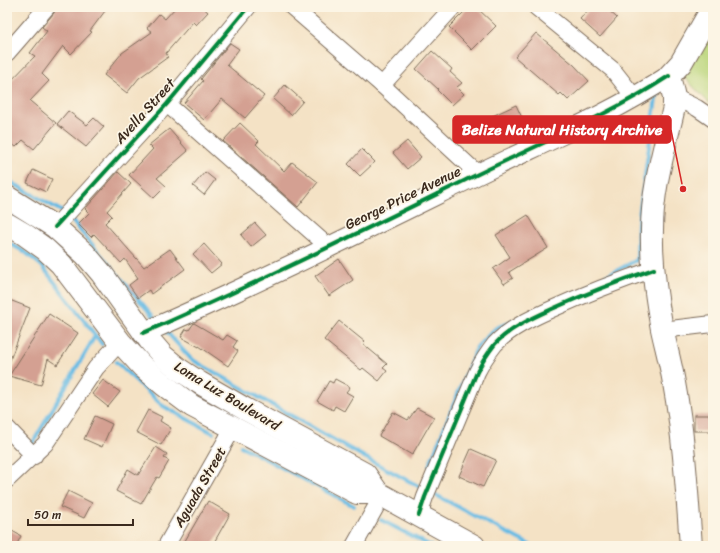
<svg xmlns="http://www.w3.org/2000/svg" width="720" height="553" font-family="Sriracha,sans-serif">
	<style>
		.green { fill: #bbd67b; stroke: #7b804c }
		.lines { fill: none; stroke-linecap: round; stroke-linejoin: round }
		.stream { stroke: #68bbe4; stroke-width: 4 }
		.building { fill: #d4a092 }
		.minor-casing { stroke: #7c6a58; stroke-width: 18 }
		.tertiary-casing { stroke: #7c6a58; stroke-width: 22 }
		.secondary-casing { stroke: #7c6a58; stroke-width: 24 }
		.trunk-casing { stroke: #7c6a58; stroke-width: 24 }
		.minor { stroke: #fff; stroke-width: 16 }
		.tertiary { stroke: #fff; stroke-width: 20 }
		.secondary { stroke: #fff; stroke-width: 22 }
		.trunk { stroke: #fff; stroke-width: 22 }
		.cycleway-casing { stroke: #fcf5e5; stroke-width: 6 }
		.cycleway { stroke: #00873e; stroke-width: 4 }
		.labels { text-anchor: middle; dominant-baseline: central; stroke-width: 3.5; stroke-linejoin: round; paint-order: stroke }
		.street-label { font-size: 14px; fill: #3b2a1e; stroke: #fcf5e5 }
		.leader { fill: none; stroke: #d62828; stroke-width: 1.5 }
		.callout-dot { fill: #d62828; stroke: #fcf5e5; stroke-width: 1.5 }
		.callout { fill: #d62828; stroke: #d62828; stroke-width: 1.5 }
		.callout-label { font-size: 15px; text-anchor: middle; font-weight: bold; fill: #fff }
	</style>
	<rect width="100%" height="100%" fill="#fcf5e5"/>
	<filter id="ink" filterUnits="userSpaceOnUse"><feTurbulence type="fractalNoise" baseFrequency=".025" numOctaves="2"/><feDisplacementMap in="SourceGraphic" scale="8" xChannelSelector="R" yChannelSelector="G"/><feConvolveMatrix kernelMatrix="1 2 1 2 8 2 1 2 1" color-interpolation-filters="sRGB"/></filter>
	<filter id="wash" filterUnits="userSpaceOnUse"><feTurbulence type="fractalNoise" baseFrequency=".012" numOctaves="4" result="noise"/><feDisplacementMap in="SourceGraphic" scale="16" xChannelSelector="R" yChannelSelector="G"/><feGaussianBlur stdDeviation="0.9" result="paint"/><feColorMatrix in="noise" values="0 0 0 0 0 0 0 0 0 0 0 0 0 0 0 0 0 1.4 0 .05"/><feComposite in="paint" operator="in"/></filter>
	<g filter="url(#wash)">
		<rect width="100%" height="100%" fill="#f4e2c5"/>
		<!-- green -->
		<polygon class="green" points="713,28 713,107 684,77"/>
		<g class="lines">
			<!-- stream -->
			<g class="stream">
				<polyline points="7,180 63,212"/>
				<polyline points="68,216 157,321"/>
				<polyline points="7,242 25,252 42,266 102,344"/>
				<polyline points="587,286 637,260 638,224 656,98 659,92"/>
				<polyline points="164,329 191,359 375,463 424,489"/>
				<polyline points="116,362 163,406 213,433"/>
				<polyline points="31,446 95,336"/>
				<polyline points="241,446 354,506"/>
				<polyline points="429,466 465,376 477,347 496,328 512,321"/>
				<polyline points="430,492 532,546"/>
				<polyline points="381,520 431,546"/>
			</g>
		</g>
		<g id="blocks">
			<!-- building -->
			<g class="building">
				<polygon points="56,7 108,7 90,31 92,32 71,54 63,46 42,74 49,81 30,101 56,123 34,149 23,140 16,147 7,140 7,85 35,56 30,53 47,31 42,27 54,13"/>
				<polygon points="176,7 202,7 208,12 196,25 193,22 166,53 168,57 139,78 127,93 104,75 122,53 152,32 147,28 159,14 165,19"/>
				<polygon points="469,7 476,7 496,26 472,50 449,27"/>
				<polygon points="591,7 605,7 617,18 600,37 580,19"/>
				<polygon points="536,33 574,65 589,81 568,100 561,93 559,95 515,57"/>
				<polygon points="230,43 239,49 227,65 264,96 245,118 222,99 204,120 184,103 203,81 201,79"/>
				<polygon points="432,51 452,69 450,72 462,83 457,87 464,94 452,105 437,90 438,89 416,69"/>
				<polygon points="285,85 303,101 291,115 273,99"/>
				<polygon points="516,105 524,122 496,135 488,118"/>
				<polygon points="68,111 87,125 94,118 104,127 86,147 57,124"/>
				<polygon points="240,123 259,141 256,144 284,171 292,162 318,182 298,207 223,141"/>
				<polygon points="169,129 188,151 157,178 166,186 154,198 129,175 153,149 149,145"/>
				<polygon points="407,141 421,157 407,169 393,153"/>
				<polygon points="362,149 375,162 360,176 348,164"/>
				<polygon points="33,170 52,179 46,192 27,183"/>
				<polygon points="118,172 131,184 107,211 112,216 105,223 144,267 170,249 185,269 151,294 149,290 138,298 129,285 138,278 125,259 121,263 94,234 91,237 78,224 89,213 85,209"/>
				<polygon points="205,172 215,180 204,195 193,186"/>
				<polygon points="528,215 548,248 509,272 513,278 504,284 493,269 510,257 496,235"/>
				<polygon points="255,223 266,235 251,247 241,235"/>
				<polygon points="204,244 222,264 211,273 193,254"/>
				<polygon points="339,259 353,280 329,296 315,276"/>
				<polygon points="7,299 30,308 8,365 7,365"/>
				<polygon points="49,314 78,333 57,365 48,359 41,385 9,376"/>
				<polygon points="339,321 365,342 363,344 387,364 383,368 387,371 379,381 363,368 361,370 324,340"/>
				<polygon points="194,323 223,340 227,335 237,341 233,347 238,351 228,366 199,346 199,347 181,337 186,329 189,330"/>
				<polygon points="335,379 350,387 346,392 353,396 344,411 335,406 333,410 317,401 329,381 333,383"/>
				<polygon points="103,380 120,392 108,407 92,394"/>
				<polygon points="417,408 434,417 412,455 379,436 393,412 408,420"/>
				<polygon points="148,410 162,417 160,421 171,428 161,445 136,432"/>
				<rect x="694" y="415" width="19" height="16"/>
				<polygon points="95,416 112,424 102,447 84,439"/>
				<polygon points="156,447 167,454 164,458 169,461 159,478 157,477 141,504 116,491 128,469 138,475"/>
				<polygon points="471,449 496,460 483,487 459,476"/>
				<polygon points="68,491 92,503 84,518 60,507"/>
				<polygon points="208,501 230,514 212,546 182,546"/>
				<polygon points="7,528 21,536 16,546 7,546"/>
			</g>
		</g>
	</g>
	<g filter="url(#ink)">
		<use href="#blocks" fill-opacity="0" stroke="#7c6a58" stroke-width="1"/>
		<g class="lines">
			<defs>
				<g id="minor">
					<polyline points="292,7 382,85 478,174"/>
					<polyline points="536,7 613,70 635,98"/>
					<polyline points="7,53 47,7"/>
					<polyline points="382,85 453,7"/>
					<polyline points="674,97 697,108 713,119"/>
					<polyline points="167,104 322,241 328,248"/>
					<polyline points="55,227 167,104 248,7"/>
					<polyline points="662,330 713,324"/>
					<polyline points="7,428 34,456"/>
					<polyline points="7,480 45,444 96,368 120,342"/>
					<path d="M419,515L425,497L477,372C482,362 488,353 495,344C510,328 532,318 552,309C585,294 619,281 654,269"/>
					<polyline points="166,546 233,428"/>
					<polyline points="354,546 382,496"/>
				</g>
				<path id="tertiary" d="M143,333C256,284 366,229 476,175C541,143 608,116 669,76"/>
				<path id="secondary" d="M691,546C687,492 684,437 674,383C671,365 666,347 662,329C656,297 651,263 652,230C652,188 665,147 674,107V97L669,76L681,63L713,7"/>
				<g id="trunk">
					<polyline points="7,197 55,227 85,254 102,274 151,342 163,356 180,370 200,383 245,409 365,474 378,493 474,546"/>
					<polyline points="7,224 24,234 45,249 61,264 120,342 143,367 164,385 192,406 357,493 378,493"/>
				</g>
			</defs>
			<!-- minor casing -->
			<use href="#minor" class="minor-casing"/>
			<!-- tertiary casing -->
			<use href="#tertiary" class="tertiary-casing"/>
			<!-- secondary casing -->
			<use href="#secondary" class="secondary-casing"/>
			<!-- trunk casing -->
			<use href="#trunk" class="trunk-casing"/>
			<!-- minor -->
			<use href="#minor" class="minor"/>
			<!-- tertiary -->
			<use href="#tertiary" class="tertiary"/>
			<!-- secondary -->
			<use href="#secondary" class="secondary"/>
			<!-- trunk -->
			<use href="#trunk" class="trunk"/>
			<defs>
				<g id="cycleway">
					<polyline points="55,227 167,104 248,7"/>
					<path d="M143,333C256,284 366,229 476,175C541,143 608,116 669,76"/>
					<path d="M419,515L425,497L477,372C482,362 488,353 495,344C510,328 532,318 552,309C585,294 619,281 654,269"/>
				</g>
			</defs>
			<!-- cycleway casing -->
			<use href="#cycleway" class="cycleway-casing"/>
			<!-- cycleway -->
			<use href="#cycleway" class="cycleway"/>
		</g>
	</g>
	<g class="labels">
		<!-- street labels -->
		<g class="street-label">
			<text transform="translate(145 111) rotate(-48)">Avella Street</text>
			<text transform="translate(403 198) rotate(-26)">George Price Avenue</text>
			<text transform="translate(227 396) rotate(31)">Loma Luz Boulevard</text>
			<text transform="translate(200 487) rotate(-60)">Aguada Street</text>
		</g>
	</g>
	<!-- callouts -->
	<path class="leader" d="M683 189L671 130"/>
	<circle class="callout-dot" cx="683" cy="189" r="4"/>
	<rect class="callout" x="453" y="116" width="218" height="27" rx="4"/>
	<g class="callout-label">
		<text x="562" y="135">Belize Natural History Archive</text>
	</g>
	<!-- margin -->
	<rect width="720" height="553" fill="none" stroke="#fcf5e5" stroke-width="24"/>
	<!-- scale -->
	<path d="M28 519v6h105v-6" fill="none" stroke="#3b2a1e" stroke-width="2"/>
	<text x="34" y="519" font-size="12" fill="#3b2a1e" stroke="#fcf5e5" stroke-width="3" paint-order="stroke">50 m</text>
</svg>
